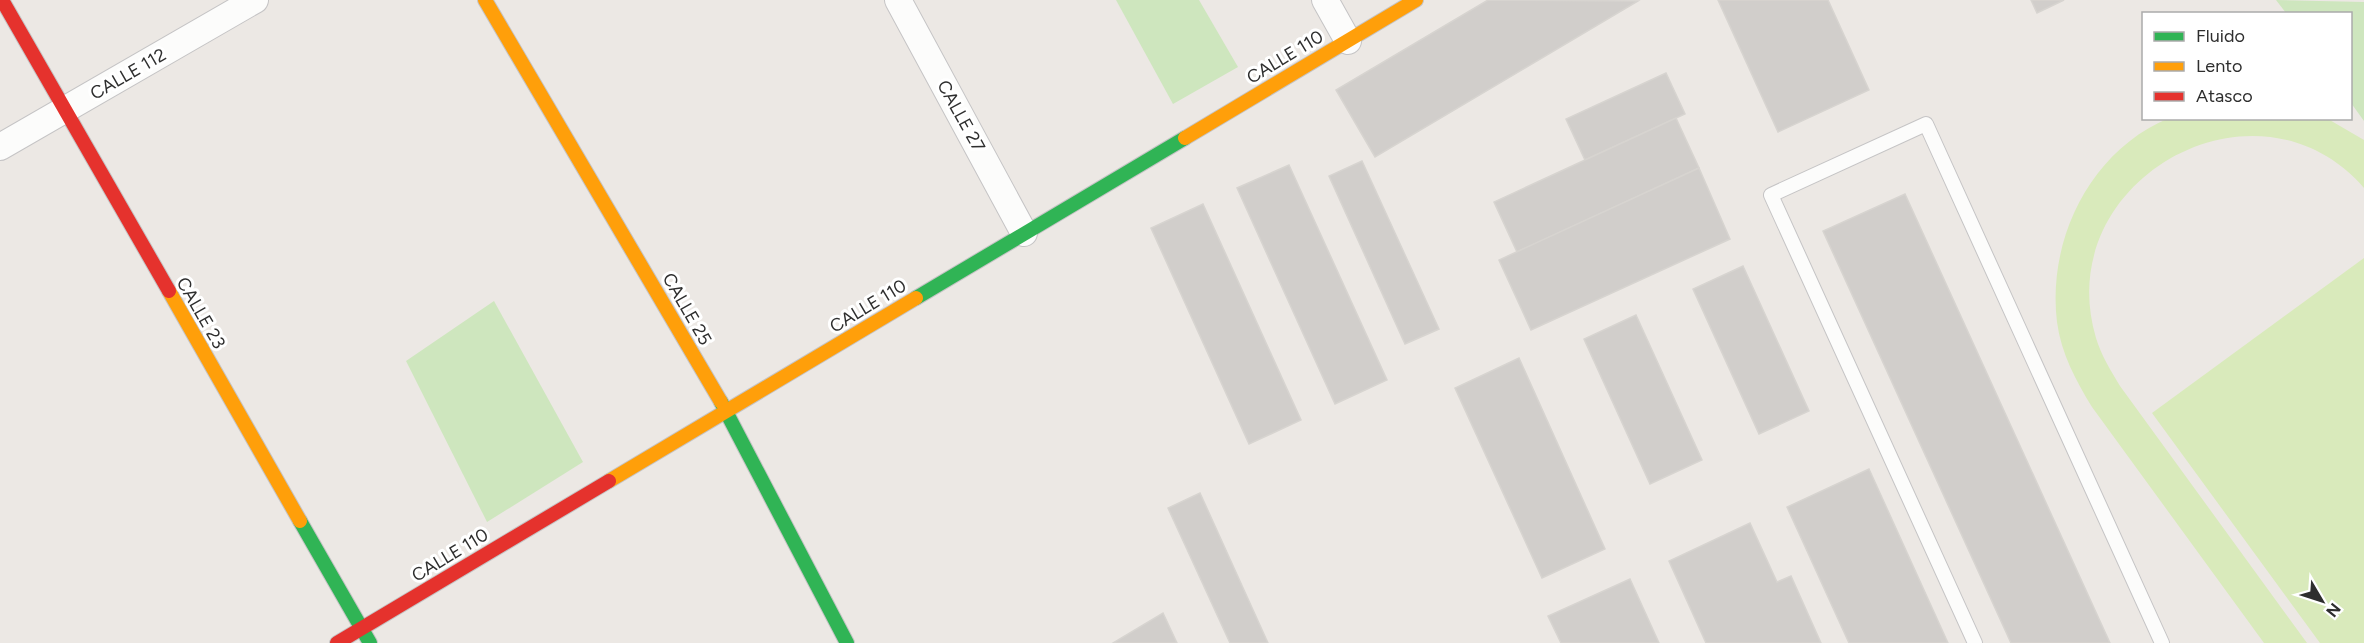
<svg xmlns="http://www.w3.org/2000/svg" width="2364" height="643" font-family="Figtree,sans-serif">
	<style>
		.green { fill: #cee6be }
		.pitch { fill: #d9eabb }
		.building { fill: #d1cecb; stroke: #d7d4d0; stroke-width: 1.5 }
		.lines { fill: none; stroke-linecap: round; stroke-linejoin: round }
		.lane-casing { stroke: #c5c4c5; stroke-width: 16 }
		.street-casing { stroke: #c5c4c5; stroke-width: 28 }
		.fast-casing { stroke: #c5c4c5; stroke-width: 16 }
		.slow-casing { stroke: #c5c4c5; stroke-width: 16 }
		.jam-casing { stroke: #c5c4c5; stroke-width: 16 }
		.lane { stroke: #fcfcfb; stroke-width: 14 }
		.street { stroke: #fcfcfb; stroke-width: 26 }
		.fast { stroke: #30b455; stroke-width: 14 }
		.slow { stroke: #ff9f0a; stroke-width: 14 }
		.jam { stroke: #e5322d; stroke-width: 14 }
		.labels { text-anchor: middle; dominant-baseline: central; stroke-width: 6; stroke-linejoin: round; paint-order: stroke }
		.street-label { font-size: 18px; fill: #2e2e2e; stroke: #fff }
	</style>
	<rect width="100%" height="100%" fill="#ece8e4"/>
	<!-- green -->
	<g class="green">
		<polygon points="1116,0 1199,0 1238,67 1173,104"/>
		<polygon points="2276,0 2364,2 2364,121 2351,103 2350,14 2286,13"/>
		<polygon points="494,301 583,462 487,522 406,361"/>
	</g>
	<!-- pitch -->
	<g class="pitch">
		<path d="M2169,118L2328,119L2364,140V188C2256,64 2049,181 2096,338C2101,355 2111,371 2120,386L2307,643H2264L2092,407C2076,381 2061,353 2057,322C2047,240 2090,151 2169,118Z"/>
		<polygon points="2364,258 2364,643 2320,643 2152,413"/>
	</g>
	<!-- building -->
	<g class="building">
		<polygon points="1488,0 1638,1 1375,157 1336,90"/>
		<polygon points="1718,0 1828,0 1869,90 1778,132"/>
		<polygon points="2031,0 2064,0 2037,13"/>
		<polygon points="1666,73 1685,114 1585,160 1566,119"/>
		<polygon points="1676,118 1699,168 1517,252 1494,202"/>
		<polygon points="1362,161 1439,329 1405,344 1329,176"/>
		<polygon points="1289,165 1387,380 1335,404 1237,188"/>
		<polygon points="1699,168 1730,239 1531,330 1499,260"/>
		<polygon points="1905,194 2110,643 2011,643 1823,231"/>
		<polygon points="1203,204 1301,420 1249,444 1151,228"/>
		<polygon points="1743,266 1809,411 1759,434 1693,289"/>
		<polygon points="1636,315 1702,460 1650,484 1584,339"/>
		<polygon points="1519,358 1605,549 1542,578 1455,388"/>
		<polygon points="1869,469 1948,643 1849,643 1787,507"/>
		<polygon points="1200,493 1268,643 1230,643 1168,508"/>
		<polygon points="1750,523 1777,582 1791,576 1821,643 1706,643 1669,561"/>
		<polygon points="1630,579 1659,643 1561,643 1548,616"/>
		<polygon points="1163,613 1177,643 1113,643"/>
	</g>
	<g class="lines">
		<defs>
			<polyline id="lane" points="1975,643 1771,195 1926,124 2162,643"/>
			<g id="street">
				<polyline points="898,0 1024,233"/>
				<polyline points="1325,0 1348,41"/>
				<polyline points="0,147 255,0"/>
			</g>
			<g id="fast">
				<polyline points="916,298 1185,138"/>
				<polyline points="721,402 847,643"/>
				<polyline points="300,521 370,643"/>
			</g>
			<g id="slow">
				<polyline points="485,0 721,402"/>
				<polyline points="1185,138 1416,0"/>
				<polyline points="169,291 300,521"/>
				<polyline points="609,481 916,298"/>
			</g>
			<g id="jam">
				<polyline points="2,0 169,291"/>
				<polyline points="337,643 609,481"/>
			</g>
		</defs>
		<!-- lane casing -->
		<use href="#lane" class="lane-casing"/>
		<!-- street casing -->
		<use href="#street" class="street-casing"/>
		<!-- fast casing -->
		<use href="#fast" class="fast-casing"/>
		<!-- slow casing -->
		<use href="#slow" class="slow-casing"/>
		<!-- jam casing -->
		<use href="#jam" class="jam-casing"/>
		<!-- lane -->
		<use href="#lane" class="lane"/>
		<!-- street -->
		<use href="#street" class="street"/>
		<!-- fast -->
		<use href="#fast" class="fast"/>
		<!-- slow -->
		<use href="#slow" class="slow"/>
		<!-- jam -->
		<use href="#jam" class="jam"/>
	</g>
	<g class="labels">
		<!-- street labels -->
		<g class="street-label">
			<text transform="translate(1285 57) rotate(-31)">CALLE 110</text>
			<text transform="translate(128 74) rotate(-30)">CALLE 112</text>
			<text transform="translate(961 116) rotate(61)">CALLE 27</text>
			<text transform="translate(868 306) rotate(-31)">CALLE 110</text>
			<text transform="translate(687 309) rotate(60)">CALLE 25</text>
			<text transform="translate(201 313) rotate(60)">CALLE 23</text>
			<text transform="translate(450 555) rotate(-31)">CALLE 110</text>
		</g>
	</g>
	<!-- legend -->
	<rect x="2142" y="12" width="210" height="108" fill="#ffffff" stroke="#ababab" stroke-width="1.5"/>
	<rect x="2154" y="32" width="30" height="9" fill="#30b455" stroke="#ababab" stroke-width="1.5"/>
	<text x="2196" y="42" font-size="18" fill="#2e2e2e">Fluido</text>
	<rect x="2154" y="62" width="30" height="9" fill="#ff9f0a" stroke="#ababab" stroke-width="1.5"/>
	<text x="2196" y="72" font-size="18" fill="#2e2e2e">Lento</text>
	<rect x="2154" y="92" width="30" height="9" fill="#e5322d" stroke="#ababab" stroke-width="1.5"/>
	<text x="2196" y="102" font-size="18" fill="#2e2e2e">Atasco</text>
	<!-- north arrow -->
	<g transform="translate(2322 601) rotate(129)" stroke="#ffffff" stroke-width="4.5" paint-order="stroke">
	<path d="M0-4.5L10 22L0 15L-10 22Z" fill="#2e2e2e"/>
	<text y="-9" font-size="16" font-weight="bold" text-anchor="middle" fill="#2e2e2e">N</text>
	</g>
</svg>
